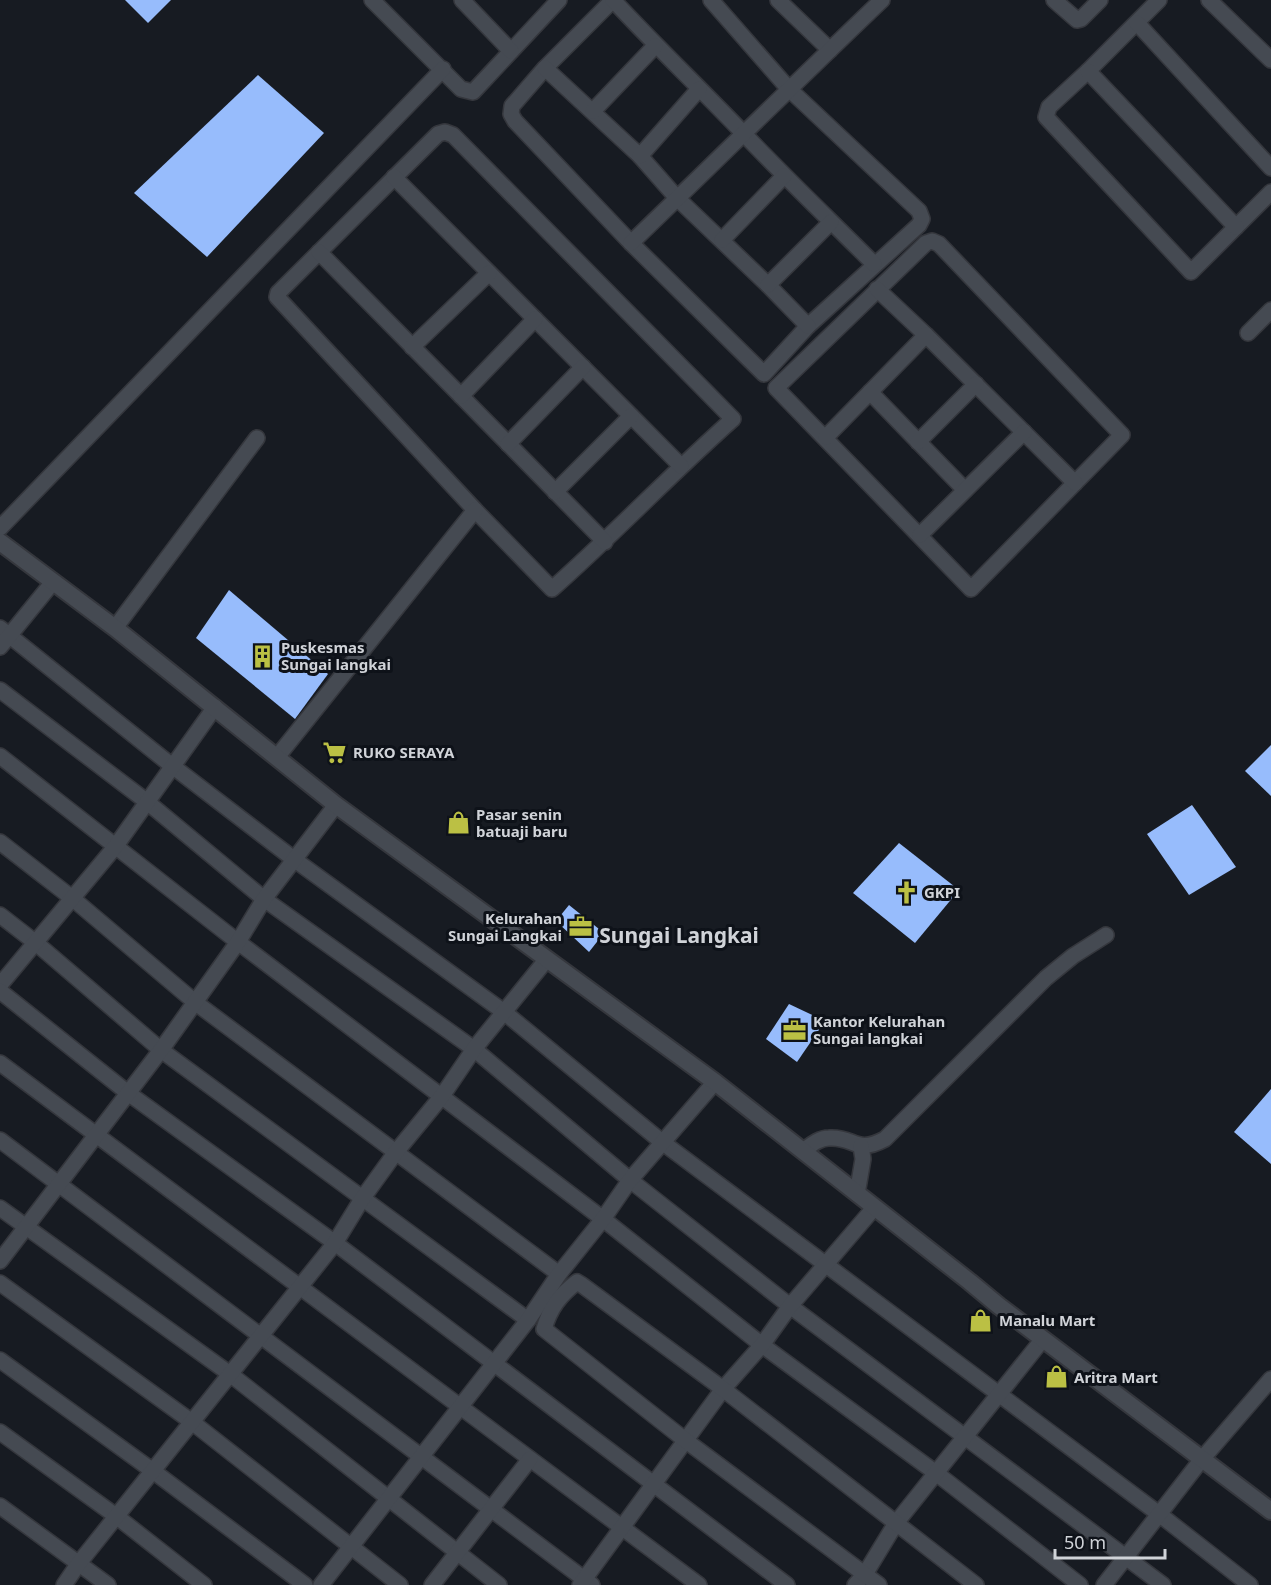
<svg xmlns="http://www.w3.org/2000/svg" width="1271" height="1585" font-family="'Noto Sans',sans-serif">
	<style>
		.building { fill: #97bcfc }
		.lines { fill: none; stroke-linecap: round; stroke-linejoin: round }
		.minor-casing { stroke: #35373d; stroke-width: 18 }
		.tertiary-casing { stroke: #35373d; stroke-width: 20 }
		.minor { stroke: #454a52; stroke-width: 15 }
		.tertiary { stroke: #454a52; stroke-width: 16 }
		.labels { text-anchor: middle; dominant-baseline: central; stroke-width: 6; stroke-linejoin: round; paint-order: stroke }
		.poi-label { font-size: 15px; font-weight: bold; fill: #d0d3d8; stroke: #0e1219; text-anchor: start }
		.district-label { font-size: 21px; font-weight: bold; fill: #d0d3d8; stroke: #0e1219 }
	</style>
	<rect width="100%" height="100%" fill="#171b22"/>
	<!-- building -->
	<g class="building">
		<polygon points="125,0 171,0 148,23"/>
		<polygon points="258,75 324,133 207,257 134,193"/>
		<polygon points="229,590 328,674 295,719 196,638"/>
		<polygon points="1271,745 1271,796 1245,771"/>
		<polygon points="1192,805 1236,867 1189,895 1147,834"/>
		<polygon points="899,843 959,890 915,943 853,893"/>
		<polygon points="569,905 604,933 589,952 556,921"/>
		<polygon points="789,1004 825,1021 797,1062 766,1039"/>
		<polygon points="1271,1089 1271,1164 1234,1132"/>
	</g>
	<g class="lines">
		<defs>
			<g id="minor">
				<polyline points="372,0 461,89 473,92 559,0"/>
				<polyline points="462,0 511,51"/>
				<polyline points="613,0 545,68 512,106 511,114 515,121 631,243 764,374 808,326 919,225 922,219 919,211 788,88 711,0"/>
				<path d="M613,0C656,46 701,89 745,135C787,179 831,221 874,264"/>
				<polyline points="778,0 830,50"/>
				<polyline points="1054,0 1077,20 1081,19 1100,0"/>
				<polyline points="1159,0 1088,71 1049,107 1046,117 1191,272 1271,192"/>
				<polyline points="1209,0 1271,60"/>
				<polyline points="1137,23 1271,168"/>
				<polyline points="545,68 640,156 677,198 768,285 808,326"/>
				<polyline points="1088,71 1236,227"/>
				<polyline points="593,111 655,46"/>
				<path d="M445,132L453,135L733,419C671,474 614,534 552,589L475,510L277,297L278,293L438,134Z"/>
				<polyline points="640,156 699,89"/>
				<polyline points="394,177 681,466"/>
				<polyline points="722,240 784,176"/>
				<polygon points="932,241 939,244 1122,435 971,589 776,388 926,243"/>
				<path d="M631,243C715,162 798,80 882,0"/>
				<polyline points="319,252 605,542"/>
				<polyline points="768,285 831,222"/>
				<polyline points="877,289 926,335 1075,483"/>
				<polyline points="1248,333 1271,310"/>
				<polyline points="412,347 489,273"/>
				<polyline points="870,392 965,490"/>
				<polyline points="461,396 535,319"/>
				<polyline points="826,437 926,335"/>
				<polyline points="918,442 976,384"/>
				<polyline points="508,444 583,367"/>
				<polyline points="555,492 631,416"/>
				<polyline points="0,528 443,69"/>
				<polyline points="920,535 1024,432"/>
				<polyline points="0,628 171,765 295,860 504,1012 662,1142 1159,1514 1250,1585"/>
				<polyline points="115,628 257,438"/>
				<polyline points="0,647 53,582"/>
				<polyline points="0,690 146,801 264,899 474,1049 630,1180 790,1306 1163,1585"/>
				<polyline points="0,756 238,942 603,1219 762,1345 936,1473 1080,1585"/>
				<polyline points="277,757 475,510"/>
				<polyline points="0,842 72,898 196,1003 559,1274"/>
				<polyline points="0,915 36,943 161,1050 528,1320"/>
				<polyline points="0,985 115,847 215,707"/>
				<polyline points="0,991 128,1093 335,1243 787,1585"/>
				<polyline points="0,1063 699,1585"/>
				<polyline points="0,1140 592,1585"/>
				<path d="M803,1151C811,1145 819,1138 829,1138C855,1136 855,1155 885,1139L1046,978L1073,956L1106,935"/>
				<polyline points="857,1194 863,1159 861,1146"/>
				<polyline points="0,1208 230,1374 499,1585"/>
				<polyline points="0,1261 161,1050 238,942 264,899 336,805"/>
				<polyline points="0,1283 192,1422 400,1585"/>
				<polyline points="0,1360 153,1471 305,1585"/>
				<polyline points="0,1432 116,1516 204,1585"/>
				<polyline points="0,1506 108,1585"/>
				<polyline points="64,1585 79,1563 335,1243 362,1199 396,1152 442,1096 474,1049 547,959"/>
				<polyline points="321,1585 528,1320 559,1274 603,1219 630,1180 715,1082"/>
				<polyline points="432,1585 530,1459"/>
				<polyline points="580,1585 723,1389 762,1345 790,1306 874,1208"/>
				<polyline points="855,1585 865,1574 896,1523 1043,1339"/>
				<path d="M879,1585L685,1440L544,1329C550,1308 560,1295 577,1282L582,1285L723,1389L976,1585"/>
				<polyline points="1104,1585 1202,1459 1271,1379"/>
			</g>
			<polyline id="tertiary" points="0,542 115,628 336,805 715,1082 970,1282 999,1306 1271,1511"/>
		</defs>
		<!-- minor casing -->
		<use href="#minor" class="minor-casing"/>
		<!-- tertiary casing -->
		<use href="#tertiary" class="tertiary-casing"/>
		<!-- minor -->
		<use href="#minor" class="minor"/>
		<!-- tertiary -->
		<use href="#tertiary" class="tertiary"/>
	</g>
	<!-- icons -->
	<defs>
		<symbol id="building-bare" viewBox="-9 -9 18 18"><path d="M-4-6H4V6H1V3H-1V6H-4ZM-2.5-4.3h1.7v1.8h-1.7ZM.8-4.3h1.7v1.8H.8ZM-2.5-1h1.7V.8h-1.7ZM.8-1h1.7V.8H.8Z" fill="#bbc044" stroke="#0e1219" stroke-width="2.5" paint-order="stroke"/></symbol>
		<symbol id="supermarket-bare" viewBox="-9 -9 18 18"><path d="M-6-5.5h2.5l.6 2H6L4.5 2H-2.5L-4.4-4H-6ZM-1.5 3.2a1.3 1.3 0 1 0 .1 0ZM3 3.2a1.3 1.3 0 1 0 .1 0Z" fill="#bbc044" stroke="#0e1219" stroke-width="2.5" paint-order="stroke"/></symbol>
		<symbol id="shop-bare" viewBox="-9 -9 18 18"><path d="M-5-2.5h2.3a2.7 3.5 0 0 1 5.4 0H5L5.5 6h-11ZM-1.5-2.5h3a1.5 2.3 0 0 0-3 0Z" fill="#bbc044" stroke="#0e1219" stroke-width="2.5" paint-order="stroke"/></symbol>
		<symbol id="church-bare" viewBox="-9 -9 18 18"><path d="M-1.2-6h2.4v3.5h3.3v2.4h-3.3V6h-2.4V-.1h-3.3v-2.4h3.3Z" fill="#bbc044" stroke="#0e1219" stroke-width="2.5" paint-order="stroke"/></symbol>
		<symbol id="office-bare" viewBox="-9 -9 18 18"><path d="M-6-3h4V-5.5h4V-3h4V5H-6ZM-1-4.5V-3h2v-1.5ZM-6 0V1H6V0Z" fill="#bbc044" stroke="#0e1219" stroke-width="2.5" paint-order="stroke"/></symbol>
	</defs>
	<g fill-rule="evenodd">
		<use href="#building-bare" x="246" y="640" width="33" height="33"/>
		<use href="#supermarket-bare" x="318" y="736" width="33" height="33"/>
		<use href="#shop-bare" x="442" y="806" width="33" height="33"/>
		<use href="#church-bare" x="890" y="876" width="33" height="33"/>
		<use href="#office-bare" x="564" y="910" width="33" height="33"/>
		<use href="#office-bare" x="778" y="1014" width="33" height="33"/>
		<use href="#shop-bare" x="964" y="1304" width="33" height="33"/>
		<use href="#shop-bare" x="1040" y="1360" width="33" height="33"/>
	</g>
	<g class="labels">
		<!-- poi labels -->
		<g class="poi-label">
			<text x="281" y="647">Puskesmas<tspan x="281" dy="17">Sungai langkai</tspan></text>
			<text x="353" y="752">RUKO SERAYA</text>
			<text x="476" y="814">Pasar senin<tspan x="476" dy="17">batuaji baru</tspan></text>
			<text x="924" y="892">GKPI</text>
			<text x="562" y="918" text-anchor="end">Kelurahan<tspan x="562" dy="17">Sungai Langkai</tspan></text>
			<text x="813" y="1021">Kantor Kelurahan<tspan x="813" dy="17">Sungai langkai</tspan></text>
			<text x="999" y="1320">Manalu Mart</text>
			<text x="1074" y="1377">Aritra Mart</text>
		</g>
		<!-- district labels -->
		<g class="district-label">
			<text x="679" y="935">Sungai Langkai</text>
		</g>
	</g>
	<!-- scale -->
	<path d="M1055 1549v9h110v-9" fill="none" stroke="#d0d3d8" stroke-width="3"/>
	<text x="1064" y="1549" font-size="18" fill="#d0d3d8" stroke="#0e1219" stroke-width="4.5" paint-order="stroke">50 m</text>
</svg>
